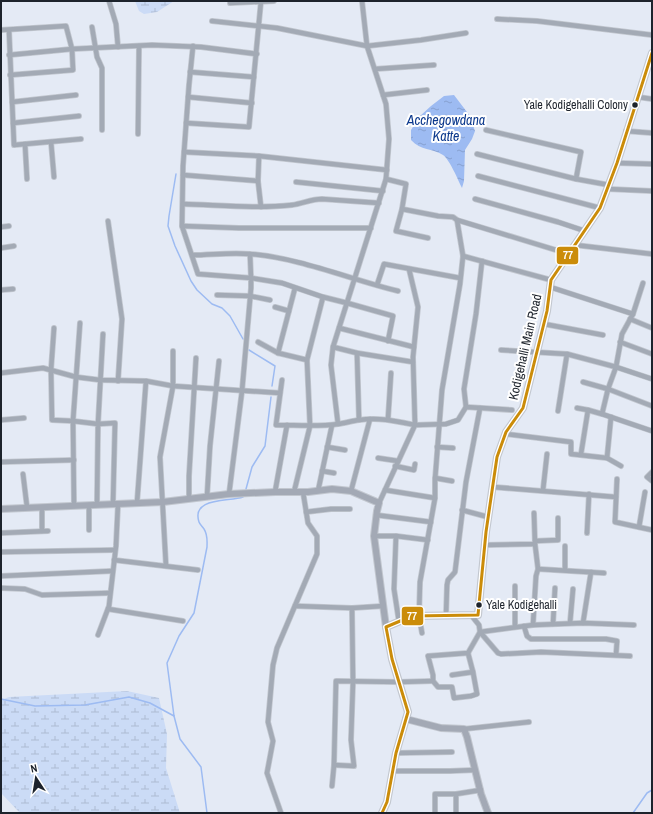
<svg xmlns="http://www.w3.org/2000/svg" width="653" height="814" font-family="'Archivo Narrow',sans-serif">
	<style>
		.wetland { fill: url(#wetland-marsh) }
		.water { fill: url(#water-ripples) }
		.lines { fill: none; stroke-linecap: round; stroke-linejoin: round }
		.stream { stroke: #9dbbf2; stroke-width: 1.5 }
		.street-casing { stroke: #c2c7cf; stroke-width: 6 }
		.secondary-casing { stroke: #c2c7cf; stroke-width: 8 }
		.street { stroke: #a3aab5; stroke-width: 4.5 }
		.secondary { stroke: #a3a9b5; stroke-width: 6 }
		.bus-1-casing { stroke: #fff; stroke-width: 6 }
		.bus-1 { stroke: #cb8c09; stroke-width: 3 }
		.bus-dot { fill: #1d232c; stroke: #fff; stroke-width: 1.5 }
		.labels { text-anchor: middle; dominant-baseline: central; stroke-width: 4; stroke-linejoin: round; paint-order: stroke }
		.bus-label { font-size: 12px; fill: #1d232c; stroke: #fff; text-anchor: end }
		.street-label { font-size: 13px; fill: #1d232c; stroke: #fff }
		.water-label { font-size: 14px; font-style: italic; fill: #0c398d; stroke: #fff }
		.line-badge { stroke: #fff; stroke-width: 1.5 }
		.badge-label { font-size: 11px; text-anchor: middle; font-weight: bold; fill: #fff }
	</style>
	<defs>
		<pattern id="wetland-marsh" width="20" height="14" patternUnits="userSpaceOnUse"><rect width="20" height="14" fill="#cbdbf6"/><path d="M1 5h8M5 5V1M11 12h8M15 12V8" fill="none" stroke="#aebcd3"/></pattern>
		<pattern id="water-ripples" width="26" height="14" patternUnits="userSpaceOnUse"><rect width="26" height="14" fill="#9dbbf2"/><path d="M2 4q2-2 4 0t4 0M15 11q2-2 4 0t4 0" fill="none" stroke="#87a0d0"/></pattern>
	</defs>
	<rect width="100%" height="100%" fill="#e4eaf5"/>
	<!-- wetland -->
	<g class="wetland">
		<polygon points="135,1 174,1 157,12 144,14 139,11"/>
		<polygon points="127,691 159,698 167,734 166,768 180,813 20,813 1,793 1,700 9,697"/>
	</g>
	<!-- water -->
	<path class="water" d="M454,95L470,116L475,131L472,139L465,150L464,181L462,188C458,180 450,160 443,155C432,148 421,151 411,140V130L420,116L431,106L444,96Z"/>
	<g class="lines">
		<!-- stream -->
		<g class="stream">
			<polyline points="176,174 169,216 168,226 175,246 191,281 197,290 212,304 222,308 230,316 243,339"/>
			<polyline points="249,350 275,366 272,386"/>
			<polyline points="246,489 252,467 265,446 271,397"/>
			<polyline points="1,699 35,706 85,705 129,697 150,703 174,716"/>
			<path d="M207,813L201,767L180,739L174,716L167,663L179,636L194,613L207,547C207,541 208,535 204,529C203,527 200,525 199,522C191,497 229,502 243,497"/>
			<polyline points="633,813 647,793 652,790"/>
		</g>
		<defs>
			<g id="street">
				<polyline points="109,1 116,24 118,47"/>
				<polyline points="230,3 274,1"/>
				<polyline points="497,19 537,21 652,35"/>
				<polyline points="212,21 277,28 367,46 421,40 466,33"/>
				<polyline points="92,27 97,57 102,68 102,130"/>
				<polyline points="1,30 66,26 72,49 73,70 10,75"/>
				<polyline points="9,30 14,145 81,139"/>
				<polyline points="193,46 189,85 183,166 182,226 198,274 251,278 251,288 242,391 229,494"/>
				<polyline points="9,55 72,49 152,45 201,47 257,54"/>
				<polyline points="375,69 434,65"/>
				<polyline points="190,72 254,77"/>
				<polyline points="383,95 427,90"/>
				<polyline points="188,97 252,103"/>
				<polyline points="638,97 652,99"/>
				<polyline points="12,102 76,95"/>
				<polyline points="13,123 79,116"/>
				<polyline points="186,123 249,127 261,1"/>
				<polyline points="486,130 581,152 576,179"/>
				<polyline points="626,131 652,133"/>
				<polyline points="138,134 139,46"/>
				<polyline points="51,142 54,177"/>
				<polyline points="25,144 27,179"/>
				<polyline points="184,152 259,156 387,170"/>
				<polyline points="477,154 576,179 609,185"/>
				<polyline points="617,163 652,164"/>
				<polyline points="183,175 258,181 259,156"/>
				<polyline points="478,176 600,208"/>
				<polyline points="386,179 406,184 402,209 438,216 453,217 457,220 569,254"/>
				<polyline points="258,181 261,207"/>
				<polyline points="296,182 383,191"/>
				<polyline points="608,189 652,191"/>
				<polyline points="475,199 558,222 585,231"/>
				<path d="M183,204C219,205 256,209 292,205C302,204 311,199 322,199L379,203"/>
				<polyline points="402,209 396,231 428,238"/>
				<polyline points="108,221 122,319 118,381"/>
				<polyline points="182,226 239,228 371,228"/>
				<polyline points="1,227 9,226"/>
				<polyline points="575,245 652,254"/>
				<polyline points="1,248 14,246"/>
				<polyline points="250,254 251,278 282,283 323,297 347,303 393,316 388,341"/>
				<path d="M192,255C211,255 231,252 250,254C300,258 349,279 398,291"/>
				<polyline points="463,256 551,280"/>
				<polyline points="377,285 384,264 460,278"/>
				<polyline points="550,287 633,314 622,334 616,367 608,389 602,414 588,410 581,454"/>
				<polyline points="295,288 278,353 307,360"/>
				<polyline points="1,290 13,289"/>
				<polyline points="217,295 250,296 270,300"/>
				<polyline points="275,307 289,311"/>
				<polyline points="633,314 643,283"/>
				<polyline points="630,319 652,328"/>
				<polyline points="544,324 603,335"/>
				<polyline points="54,328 51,370 52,420 73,421 80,323"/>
				<polyline points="339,328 414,347"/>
				<polyline points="103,334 98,424 115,423 113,504"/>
				<polyline points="258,342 278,353"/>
				<polyline points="620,342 652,354"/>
				<polyline points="333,347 357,353 413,362"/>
				<polyline points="501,350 567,354 616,367 652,379"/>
				<polyline points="357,353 359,420"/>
				<polyline points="1,373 43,368 76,377 100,380 146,381 173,386 280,393"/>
				<path d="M282,380L276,425C296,425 318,427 338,424C345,423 352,421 359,420C379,417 396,421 415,425L413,357L418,307L409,269"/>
				<polyline points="583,382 608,389 652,406"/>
				<polyline points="466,407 464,389 476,314 482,261"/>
				<polyline points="577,408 588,410"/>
				<polyline points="558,411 567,354"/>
				<polyline points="602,414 652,431"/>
				<polyline points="388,419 391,373"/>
				<polyline points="1,420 24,418"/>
				<polyline points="338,424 331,365 333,347 386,179 389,139 386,104 367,46 362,1"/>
				<polyline points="506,434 571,442 571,454 607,458 611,417"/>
				<polyline points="327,447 345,450"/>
				<polyline points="437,447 453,448"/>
				<polyline points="378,458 398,461"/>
				<polyline points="607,458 621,466"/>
				<polyline points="1,462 74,460"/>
				<polyline points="395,466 414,470 415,464"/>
				<polyline points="322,471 334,473"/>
				<polyline points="652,472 647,477 652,481"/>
				<polyline points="23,474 27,507"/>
				<polyline points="435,478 452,481"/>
				<polyline points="617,479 615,522 652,530"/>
				<polyline points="493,487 616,497"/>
				<polyline points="385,490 435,498"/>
				<polyline points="543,490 547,454"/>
				<polyline points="318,491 332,425"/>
				<polyline points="351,491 370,419"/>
				<polyline points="275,492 287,425"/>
				<polyline points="294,492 310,426 307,360 323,297"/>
				<polyline points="207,497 210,446 219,361"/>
				<polyline points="189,499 189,476 196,358"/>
				<polyline points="137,503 146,381"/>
				<polyline points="379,503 415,425 446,424 458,420 466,407 512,410"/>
				<polyline points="74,506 73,421 98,424 97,504"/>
				<polyline points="42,507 42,531"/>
				<polyline points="462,510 488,517"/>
				<polyline points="306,512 331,509 350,509"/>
				<polyline points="376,515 431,522"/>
				<polyline points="639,527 645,492"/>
				<polyline points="89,530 89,505"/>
				<polyline points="1,533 48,531"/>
				<polyline points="587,533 589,494"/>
				<polyline points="374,536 396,536 428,540"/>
				<polyline points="396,536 394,589 399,622"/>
				<polyline points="535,541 558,540 558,518"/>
				<polyline points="484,545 535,544 534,513"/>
				<polyline points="565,546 565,570"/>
				<polyline points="1,552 115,550"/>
				<polyline points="114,560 198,570"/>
				<polyline points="166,566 160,457 173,386 173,351"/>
				<polyline points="538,569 604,573"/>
				<polyline points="1,576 112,571"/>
				<polyline points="1,588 25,589 42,595 110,593"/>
				<polyline points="295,606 352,608 383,606"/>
				<polyline points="108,609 183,621"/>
				<polyline points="471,615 479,625 480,632 498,653 501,654 541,652 630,656"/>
				<polyline points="446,616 447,585 448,580 455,572 466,482 480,408"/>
				<polyline points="570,623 573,589"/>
				<polyline points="583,623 591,572"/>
				<polyline points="553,624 555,588"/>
				<polyline points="533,625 536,576 538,569 535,544"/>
				<polyline points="524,626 527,636 531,639 606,639 617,641 616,655"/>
				<polyline points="515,627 515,586"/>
				<polyline points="422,633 419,616 420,582 435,498 435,480 442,390 460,284 463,256 457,220"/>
				<polyline points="98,635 109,606 116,546 118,504"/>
				<polyline points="468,653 473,672"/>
				<polyline points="452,675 473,672 477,694 471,696 454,698 452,687 438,687 433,681 433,675 428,656 468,653 480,632 533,625 583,623 634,625"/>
				<polyline points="464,729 529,722"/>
				<polyline points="396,753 452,752"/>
				<polyline points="334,765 354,766 351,740 353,682 352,608"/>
				<polyline points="392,771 450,771 475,770"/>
				<polyline points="332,786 334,765 336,681 399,682 433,681"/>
				<polyline points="281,813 267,773 273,741 268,722 273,665 277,648 317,554 317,536 308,523 303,492"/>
				<polyline points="435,813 435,794 456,794 481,790"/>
				<polyline points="456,813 456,794"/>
			</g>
			<g id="secondary">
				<polyline points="1,509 163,502 229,494 275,492 308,492 332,489 351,491 379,503 377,511 374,536 386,627"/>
				<polyline points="406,719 441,728 464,729 467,737 481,794 488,813"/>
				<polyline points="382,813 387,802 396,753 408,712 392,659 386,627 412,616 478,615 486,532 497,457 506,432 523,408 547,311 551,280 600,208 617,163 652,53"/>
			</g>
		</defs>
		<!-- street casing -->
		<use href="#street" class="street-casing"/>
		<!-- secondary casing -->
		<use href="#secondary" class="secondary-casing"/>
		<!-- street -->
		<use href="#street" class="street"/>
		<!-- secondary -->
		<use href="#secondary" class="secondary"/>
		<defs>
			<polyline id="bus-1" points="382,813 387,802 396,753 408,712 392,659 386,627 412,616 478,615 486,532 497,457 506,432 523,408 547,311 551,280 600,208 617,163 652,53"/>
		</defs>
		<!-- bus-1 casing -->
		<use href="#bus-1" class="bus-1-casing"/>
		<!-- bus-1 -->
		<use href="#bus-1" class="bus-1"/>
	</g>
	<!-- markers -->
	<g class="bus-dot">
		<circle cx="635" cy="105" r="3.5"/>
		<circle cx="479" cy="605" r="3.5"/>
	</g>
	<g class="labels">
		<!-- bus labels -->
		<g class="bus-label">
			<text x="628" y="105">Yale Kodigehalli Colony</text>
			<text x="486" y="605" text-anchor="start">Yale Kodigehalli</text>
		</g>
		<!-- street labels -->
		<g class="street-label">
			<text transform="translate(525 347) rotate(-77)">Kodigehalli Main Road</text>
		</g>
		<!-- water labels -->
		<g class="water-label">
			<text x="446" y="120">Acchegowdana<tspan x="446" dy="16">Katte</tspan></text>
		</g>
	</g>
	<g class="line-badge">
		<rect x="556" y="246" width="23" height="19" rx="4" fill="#cb8c09"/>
		<rect x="401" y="606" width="23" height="20" rx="4" fill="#cb8c09"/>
	</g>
	<g class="badge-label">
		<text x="568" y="259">77</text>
		<text x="412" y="620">77</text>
	</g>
	<!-- border -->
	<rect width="653" height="814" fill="none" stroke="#1d232c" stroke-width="4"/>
	<!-- north arrow -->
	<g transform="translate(36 778) rotate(348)" stroke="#ffffff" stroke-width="3" paint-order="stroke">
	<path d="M0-3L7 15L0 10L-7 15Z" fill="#1d232c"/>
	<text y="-6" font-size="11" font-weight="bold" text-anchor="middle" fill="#1d232c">N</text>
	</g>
</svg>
